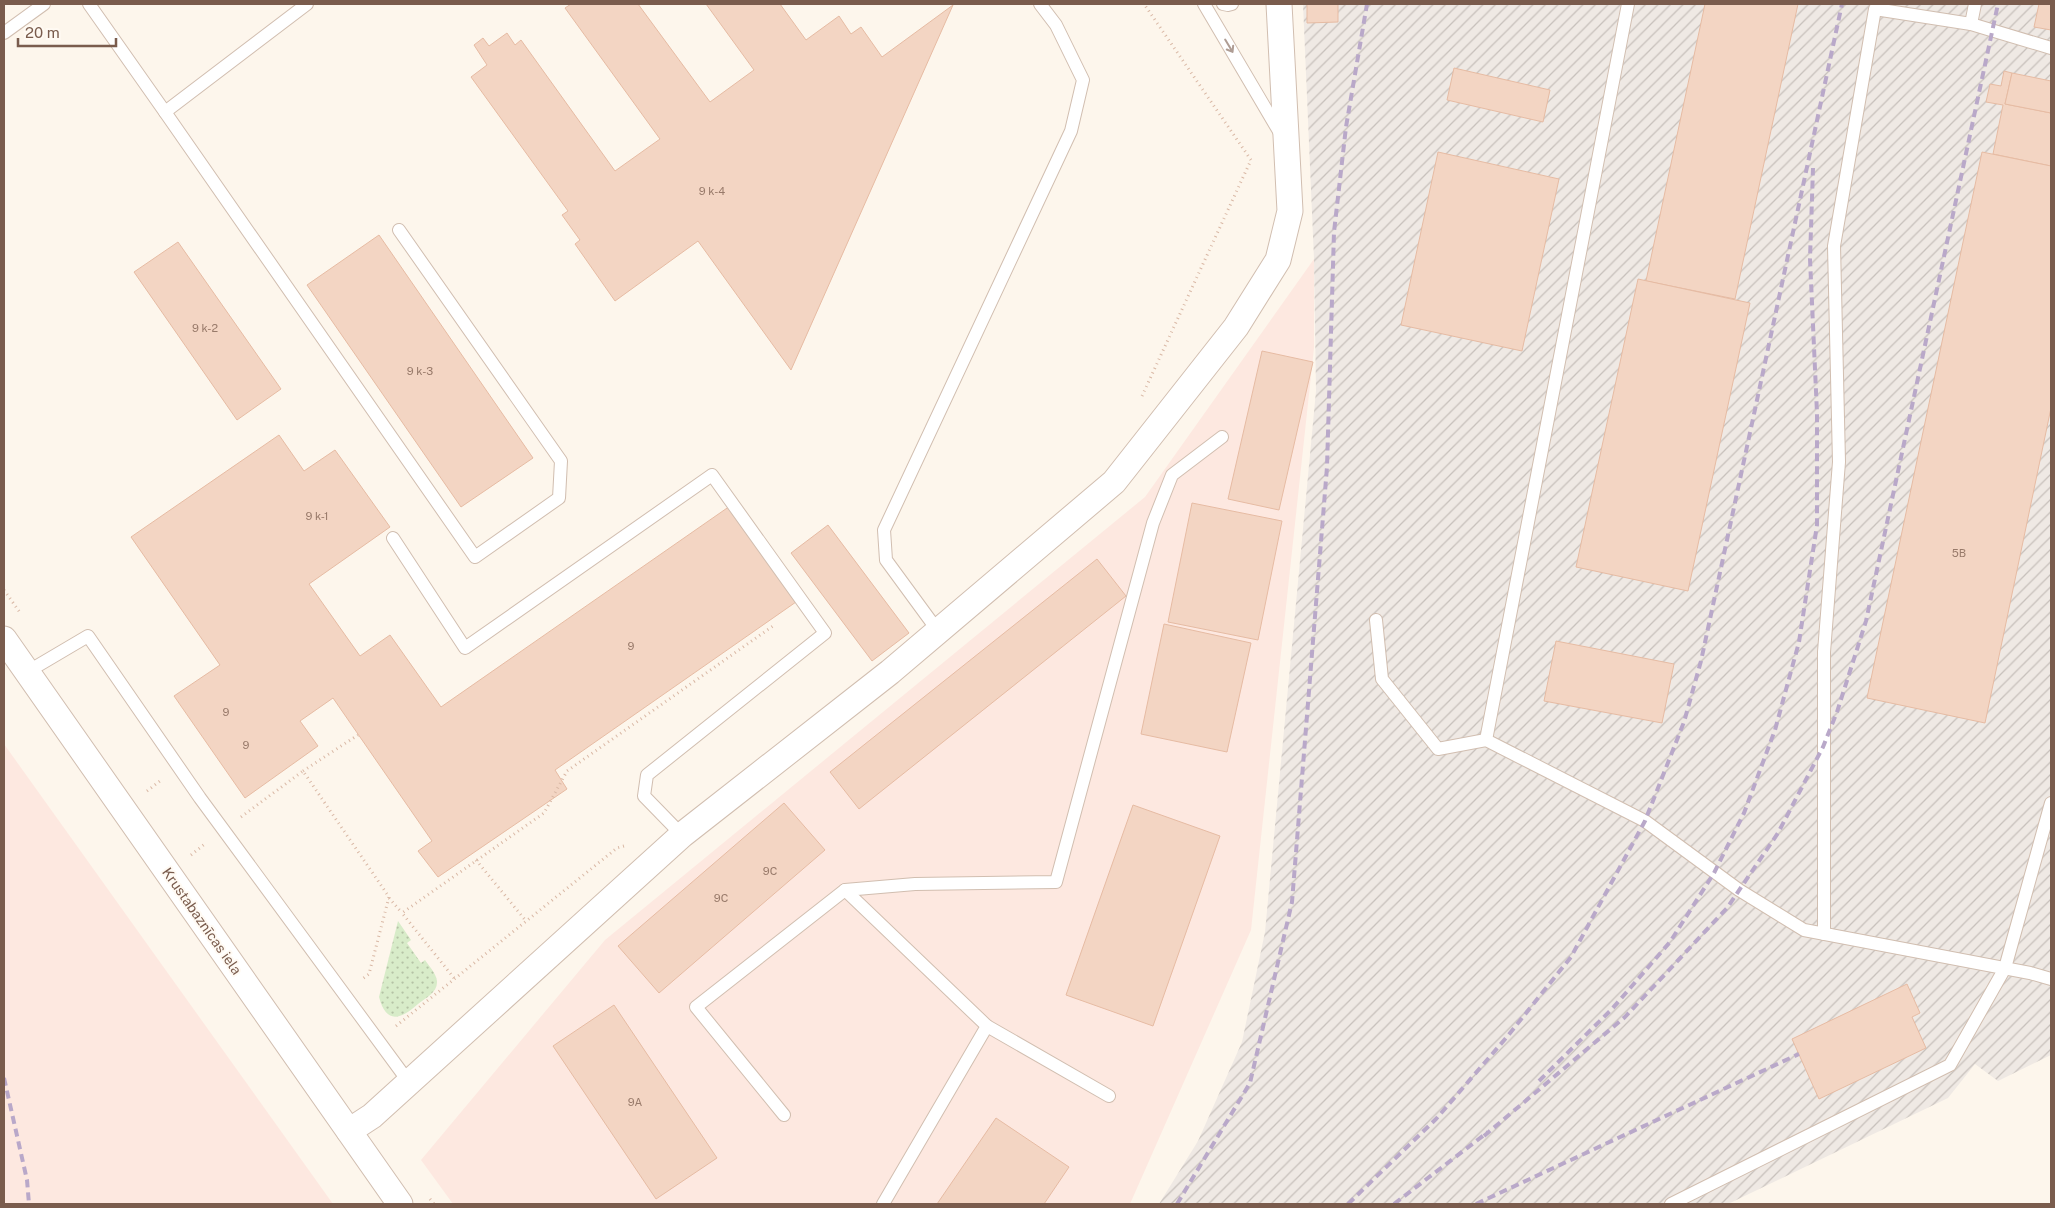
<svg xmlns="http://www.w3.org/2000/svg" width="2055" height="1208" font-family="'Public Sans',sans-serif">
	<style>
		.commercial { fill: #fde8e0 }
		.industrial { fill: url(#industrial-furrows) }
		.grass { fill: url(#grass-dots) }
		.building { fill: #f3d5c3; stroke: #e6bba3 }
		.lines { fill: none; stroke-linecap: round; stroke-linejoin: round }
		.lane-casing { stroke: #d1beb0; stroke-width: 14 }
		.street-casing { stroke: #d1beb0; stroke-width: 27 }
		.path { stroke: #d9b8a5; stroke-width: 3; stroke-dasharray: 1 4; stroke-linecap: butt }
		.lane { stroke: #fff; stroke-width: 12 }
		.street { stroke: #fff; stroke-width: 25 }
		.rail { stroke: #b9a8c9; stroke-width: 4; stroke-dasharray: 8 5; stroke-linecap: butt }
		.oneway { stroke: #af9d94 }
		.labels { text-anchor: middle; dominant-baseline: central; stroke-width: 4; stroke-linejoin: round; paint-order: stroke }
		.number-label { font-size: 11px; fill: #987a6a }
		.street-label { font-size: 14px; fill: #7a5c4d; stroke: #fffaf3 }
	</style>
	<defs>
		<pattern id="industrial-furrows" width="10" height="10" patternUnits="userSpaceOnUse" patternTransform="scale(1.25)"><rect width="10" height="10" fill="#efe9e4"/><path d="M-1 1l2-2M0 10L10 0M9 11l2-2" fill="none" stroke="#c7c0bb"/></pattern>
		<pattern id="grass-dots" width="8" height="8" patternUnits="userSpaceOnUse" patternTransform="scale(1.25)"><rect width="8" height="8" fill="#d8ecc9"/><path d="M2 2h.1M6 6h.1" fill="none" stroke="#b4c2a5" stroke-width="1.8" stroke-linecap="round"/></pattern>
	</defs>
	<rect width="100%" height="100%" fill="#fdf6ec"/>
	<!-- commercial -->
	<g class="commercial">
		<polygon points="1314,259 1314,348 1251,930 1130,1204 453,1204 421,1160 605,940 1145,497"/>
		<polygon points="4,744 333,1204 4,1204"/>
	</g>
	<!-- industrial -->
	<polygon class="industrial" points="1303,4 2051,4 2051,1055 1998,1081 1975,1064 1948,1098 1728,1204 1159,1204 1198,1141 1242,1042 1265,932 1316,391 1314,259"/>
	<!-- grass -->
	<path class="grass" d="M398,921L411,940L407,943L421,963L425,960C429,966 436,973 437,981C438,992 426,998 418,1004C400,1020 386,1024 379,997Z"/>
	<!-- building -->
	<g class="building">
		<polygon points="571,4 638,4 710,102 754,70 706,4 780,4 806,40 839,16 851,34 861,27 882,57 953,5 791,370 698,241 615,301 575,244 580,240 562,215 568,211 471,77 487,65 474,45 483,38 489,46 507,33 515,45 521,40 615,171 660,139 565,8"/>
		<polygon points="1307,4 1338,4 1338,22 1307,23"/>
		<polygon points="1705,4 1798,4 1735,299 1646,281"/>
		<polygon points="2039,4 2051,4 2051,30 2034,27"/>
		<polygon points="1454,68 1550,90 1543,122 1447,100"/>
		<polygon points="2004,71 2012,73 2005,104 2051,113 2051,166 1993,154 2003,105 1986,102 1990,84 2001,86"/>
		<polygon points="2012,73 2051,81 2051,113 2005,104"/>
		<polygon points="1438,152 1559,179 1522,351 1401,325"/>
		<polygon points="1982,152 2051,166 2051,408 1985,723 1867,698"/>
		<polygon points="379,235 533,458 461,507 307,285"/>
		<polygon points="178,242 281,389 237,420 134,272"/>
		<polygon points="1638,279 1750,303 1688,591 1576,567"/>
		<polygon points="1262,351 1313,362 1279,510 1228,499"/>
		<polygon points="279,435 304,471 335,450 390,527 309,584 360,656 390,635 441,707 730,506 796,602 555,770 567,789 438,877 418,851 432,841 333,698 300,721 318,746 245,798 174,696 220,665 131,537"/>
		<polygon points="1192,503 1282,521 1258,640 1168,622"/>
		<polygon points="828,525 909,633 872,661 791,553"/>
		<polygon points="1097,559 1126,596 859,809 830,772"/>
		<polygon points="1164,624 1251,643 1227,752 1141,734"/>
		<polygon points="1556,641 1674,664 1662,723 1544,701"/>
		<polygon points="784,803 825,850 659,993 618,946"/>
		<polygon points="1133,805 1220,836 1153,1026 1066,995"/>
		<polygon points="1907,984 1920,1013 1912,1017 1926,1048 1819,1099 1792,1039"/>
		<polygon points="614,1005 717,1158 656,1199 553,1046"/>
		<polygon points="996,1118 1069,1167 1044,1204 937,1204"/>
	</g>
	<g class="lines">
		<defs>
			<g id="lane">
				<polyline points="89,4 165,112 307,4"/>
				<polyline points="1204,4 1280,133"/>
				<polyline points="1223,4 1228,5 1232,4"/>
				<polyline points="1975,4 1971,24 2051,48"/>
				<polyline points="4,33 44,4"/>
				<polyline points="165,112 475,557 559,498 561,461 399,230"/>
				<polyline points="393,538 465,648 712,475 825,633 647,775 644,796 682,835"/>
				<polyline points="1376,620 1382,679 1438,749 1486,740 1645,821 1739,890 1804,930 2030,973 2051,979"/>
				<polyline points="938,631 886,560 884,530 1071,131 1083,80 1056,25 1040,4"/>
				<polyline points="27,672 88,636 200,798 408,1081"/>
				<polyline points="1486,740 1628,4"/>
				<polyline points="1824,934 1824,652 1839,462 1834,246 1875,9 1971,24"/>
				<polyline points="987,1026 1109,1096"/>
				<polyline points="784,1115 696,1007 845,890"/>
				<polyline points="883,1204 987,1026 845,890 915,884 1056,882 1153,523 1172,475 1222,437"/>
				<polyline points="1671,1204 1950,1065 2005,968 2051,803"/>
			</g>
			<g id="street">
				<polyline points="4,639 400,1204"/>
				<polyline points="349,1131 372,1116 682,835 890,672 1114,482 1236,327 1278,260 1290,211 1279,4"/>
			</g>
		</defs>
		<!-- lane casing -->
		<use href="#lane" class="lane-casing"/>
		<!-- street casing -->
		<use href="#street" class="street-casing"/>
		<!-- path -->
		<g class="path">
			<polyline points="1142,396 1251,160 1144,4"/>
			<polyline points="4,590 21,614"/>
			<polyline points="303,771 358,735"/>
			<polyline points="147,791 160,781"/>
			<polyline points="241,817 303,771 389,897 369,974 361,980"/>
			<polyline points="191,855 206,843"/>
			<polyline points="476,860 526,921"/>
			<polyline points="389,898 402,913"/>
			<polyline points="454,978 402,913 544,813 567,771 773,626"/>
			<polyline points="396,1026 617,848 624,846"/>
			<polyline points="430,1199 434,1204"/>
		</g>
		<!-- lane -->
		<use href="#lane" class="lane"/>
		<!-- street -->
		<use href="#street" class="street"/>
		<!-- rail -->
		<g class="rail">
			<polyline points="4,1078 27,1180 29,1204"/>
			<polyline points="1539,1081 1612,1009 1670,942 1714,873 1744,813 1775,730 1799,642 1817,525 1817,413 1810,259 1813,168"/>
			<polyline points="1484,1136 1625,1017 1727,908 1778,833 1823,747 1837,712 1866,621 1998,4"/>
			<polyline points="1177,1204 1250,1083 1292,902 1327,467 1334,232 1346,127 1367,4"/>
			<polyline points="1348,1204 1436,1119 1506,1038 1571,957 1645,821 1684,722 1701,661 1842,4"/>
			<polyline points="1394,1204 1488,1132"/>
			<polyline points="1476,1204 1799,1054"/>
		</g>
	</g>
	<!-- one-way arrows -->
	<defs><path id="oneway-shaft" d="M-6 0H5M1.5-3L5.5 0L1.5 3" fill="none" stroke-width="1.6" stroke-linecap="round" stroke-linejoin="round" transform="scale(1.25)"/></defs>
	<use class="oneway" href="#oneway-shaft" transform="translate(1229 46) rotate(59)"/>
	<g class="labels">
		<!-- number labels -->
		<g class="number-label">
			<text x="712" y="191">9 k-4</text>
			<text x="205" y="328">9 k-2</text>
			<text x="420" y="371">9 k-3</text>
			<text x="317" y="516">9 k-1</text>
			<text x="1959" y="553">5B</text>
			<text x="631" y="646">9</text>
			<text x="226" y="712">9</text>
			<text x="246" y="745">9</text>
			<text x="770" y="871">9C</text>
			<text x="721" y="898">9C</text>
			<text x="635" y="1102">9A</text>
		</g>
		<!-- street labels -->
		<g class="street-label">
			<text transform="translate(202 921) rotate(55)">Krustabaznīcas iela</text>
		</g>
	</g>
	<!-- border -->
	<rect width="2055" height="1208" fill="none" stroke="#7a5c4d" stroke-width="10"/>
	<!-- scale -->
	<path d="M18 38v8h98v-8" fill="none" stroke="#7a5c4d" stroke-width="2.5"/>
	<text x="25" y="38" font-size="15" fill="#7a5c4d" stroke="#fffaf3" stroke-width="4" paint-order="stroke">20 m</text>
</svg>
